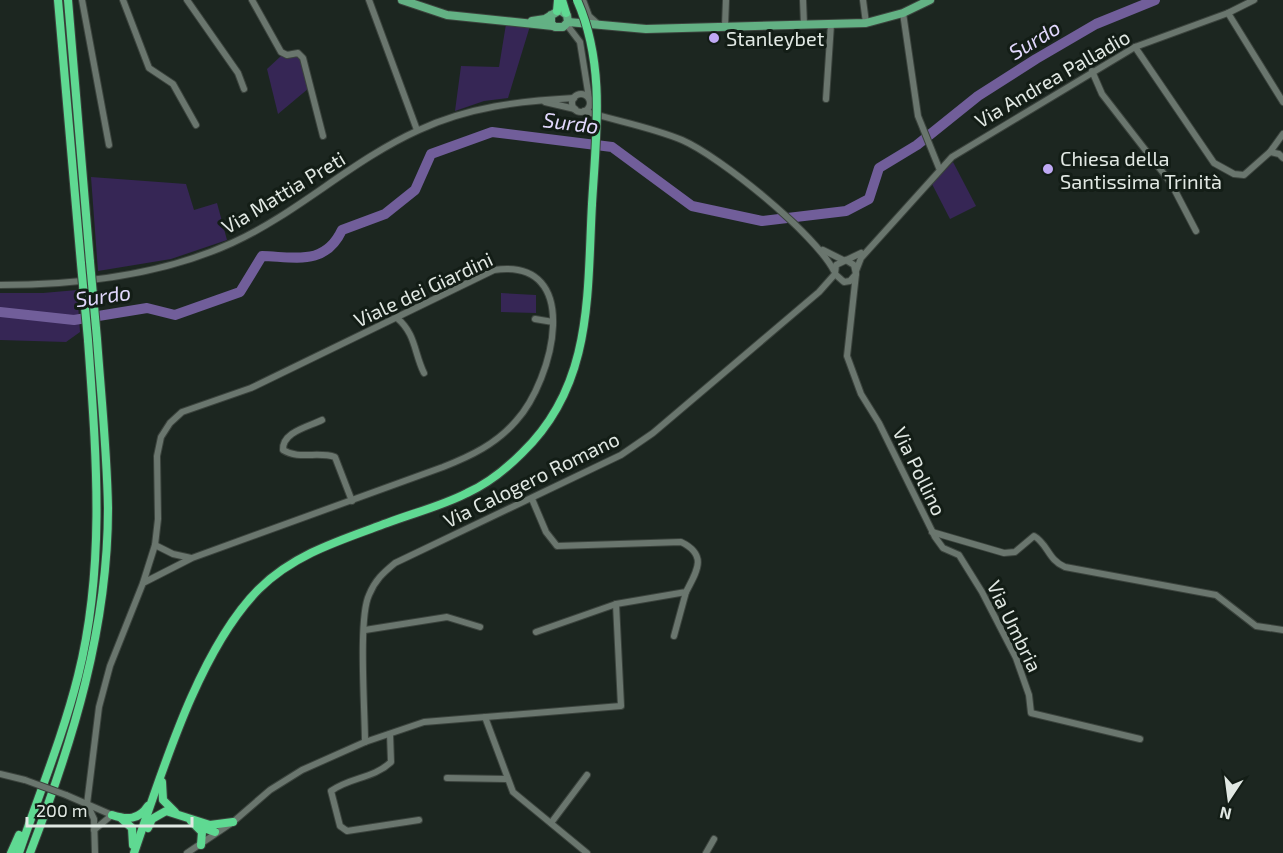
<svg xmlns="http://www.w3.org/2000/svg" width="1283" height="853" font-family="'Exo 2',sans-serif">
	<style>
		.green { fill: #362655 }
		.lines { fill: none; stroke-linecap: round; stroke-linejoin: round }
		.river { stroke: #715e9a; stroke-width: 10 }
		.minor-casing { stroke: #3b433d; stroke-width: 8 }
		.major-casing { stroke: #3b433d; stroke-width: 10 }
		.highway-casing { stroke: #3b433d; stroke-width: 10 }
		.minor { stroke: #6a766e; stroke-width: 6 }
		.major { stroke: #63b184; stroke-width: 8 }
		.highway { stroke: #5fd992; stroke-width: 8 }
		.minor-bridge-casing { stroke: #3b433d; stroke-width: 8; stroke-linecap: butt }
		.highway-bridge-casing { stroke: #3b433d; stroke-width: 10; stroke-linecap: butt }
		.minor-bridge { stroke: #6a766e; stroke-width: 6 }
		.highway-bridge { stroke: #5fd992; stroke-width: 8 }
		.poi-dot { fill: #bfa9f4; stroke: #131d16; stroke-width: 2 }
		.labels { text-anchor: middle; dominant-baseline: central; stroke-width: 6; stroke-linejoin: round; paint-order: stroke }
		.poi-label { font-size: 20px; fill: #e1e8e3; stroke: #131d16; text-anchor: start }
		.street-label { font-size: 20px; fill: #e1e8e3; stroke: #131d16 }
		.water-label { font-size: 21px; font-style: italic; fill: #e2d8fd; stroke: #131d16 }
	</style>
	<rect width="100%" height="100%" fill="#1c2620"/>
	<!-- green -->
	<g class="green">
		<polygon points="506,24 530,26 508,98 484,101 455,111 461,66 499,67"/>
		<polygon points="296,54 301,57 309,88 278,114 267,69 281,56"/>
		<polygon points="953,162 976,206 950,219 932,184"/>
		<polygon points="91,177 186,184 194,210 217,203 227,240 171,259 98,271"/>
		<polygon points="77,290 80,332 66,342 0,340 0,293 43,293"/>
		<polygon points="501,293 536,295 536,313 501,312"/>
	</g>
	<g class="lines">
		<!-- river -->
		<path class="river" d="M0,312L74,320L147,308L175,315L240,292L262,256C296,257 325,266 342,230L385,214L415,190L431,154L492,132L612,147L692,206L762,221L846,211L869,199L879,168L917,145L978,96L1036,59L1096,24L1155,0"/>
		<defs>
			<g id="minor">
				<polyline points="82,0 109,145"/>
				<polyline points="123,0 149,68 173,84 196,125"/>
				<polyline points="187,0 238,73 244,89"/>
				<polyline points="252,0 281,52 287,55 298,53 303,58 323,136"/>
				<polyline points="369,0 417,130"/>
				<polyline points="583,0 589,16 599,25"/>
				<polyline points="803,0 804,25"/>
				<polyline points="863,0 866,23"/>
				<polyline points="903,13 918,116 939,168"/>
				<polyline points="1228,13 1283,102"/>
				<polyline points="567,25 580,42 589,98"/>
				<polyline points="725,26 726,0"/>
				<polyline points="1135,47 1214,163 1234,174 1244,175 1270,152 1279,154 1283,158"/>
				<polyline points="1092,71 1102,94 1171,183 1196,231"/>
				<circle cx="581" cy="103" r="9"/>
				<polyline points="826,99 831,24"/>
				<polyline points="545,102 575,109"/>
				<path d="M584,111C616,121 651,127 682,140C721,157 815,234 834,271"/>
				<polyline points="1270,152 1283,134"/>
				<polyline points="823,250 843,260"/>
				<polyline points="846,260 854,265 856,274 850,281 844,282 835,274 836,265 861,253"/>
				<polyline points="856,271 861,258 952,157 1135,47 1228,13 1254,0"/>
				<polyline points="856,274 847,356 861,394 879,423 935,537 943,548 959,555 982,592 1016,658 1029,695 1031,713 1140,739"/>
				<path d="M0,285C78,285 160,276 232,243C298,213 352,160 419,130C468,107 520,101 574,98"/>
				<path d="M397,318C416,334 414,353 424,373"/>
				<polyline points="535,319 553,322"/>
				<path d="M322,420C308,427 282,432 283,450C299,460 318,451 335,457L352,501"/>
				<path d="M532,499L546,532L557,546L681,542C708,555 697,571 686,592L616,604L536,632"/>
				<path d="M932,532L1004,553L1015,552L1034,536C1048,544 1048,560 1065,567L1216,595L1256,626L1283,630"/>
				<polyline points="155,545 173,554 191,558"/>
				<polyline points="365,630 447,617 480,627"/>
				<polyline points="674,636 686,592"/>
				<polyline points="485,717 513,792 587,853"/>
				<path d="M390,734L391,762C373,779 350,777 331,791L340,826L347,831L419,820"/>
				<path d="M365,742C365,711 358,618 369,595C375,580 383,573 395,563L621,455L653,433L819,292L835,274"/>
				<polyline points="0,774 25,780"/>
				<polyline points="447,778 506,779"/>
				<polyline points="66,795 112,815"/>
				<path d="M87,804L99,707L110,666L143,583L155,545L158,519L157,456L161,437L170,423L182,412L251,388L494,270C585,257 553,381 516,421C496,444 471,456 443,467L192,558L143,583"/>
				<polyline points="87,804 94,819 95,853"/>
				<polyline points="551,823 587,775"/>
				<polyline points="94,830 112,815"/>
				<polyline points="187,853 233,822 270,790 302,770 365,742 424,722 621,706 616,604"/>
				<polyline points="706,853 714,839"/>
			</g>
			<g id="major">
				<polyline points="402,0 447,15 553,26"/>
				<polyline points="532,21 545,19 560,10 567,15 568,22 563,27 555,27 551,24 551,15"/>
				<polyline points="568,22 646,29 866,23 903,13 930,0"/>
			</g>
			<g id="highway">
				<polyline points="58,0 81,264"/>
				<polyline points="68,0 90,262"/>
				<polyline points="562,0 566,13"/>
				<polyline points="557,11 558,0"/>
				<polyline points="162,782 163,800 175,812"/>
				<path d="M112,815C127,820 139,820 148,806"/>
				<polyline points="121,818 132,828 133,845"/>
				<polyline points="191,821 202,832 201,845"/>
				<polyline points="198,826 215,832"/>
				<polyline points="148,828 152,819 166,811 210,825 233,822"/>
				<polyline points="11,853 19,835"/>
				<path d="M19,853C39,794 63,736 78,676C106,565 96,452 88,340"/>
				<path d="M30,853C73,741 108,628 108,508C107,451 101,395 97,339"/>
				<path d="M134,853C162,772 199,649 259,589C294,554 341,540 387,523C413,513 442,506 467,493C487,484 506,469 522,453C593,385 587,296 592,204"/>
			</g>
		</defs>
		<!-- minor casing -->
		<use href="#minor" class="minor-casing"/>
		<!-- major casing -->
		<use href="#major" class="major-casing"/>
		<!-- highway casing -->
		<use href="#highway" class="highway-casing"/>
		<!-- minor -->
		<use href="#minor" class="minor"/>
		<!-- major -->
		<use href="#major" class="major"/>
		<!-- highway -->
		<use href="#highway" class="highway"/>
		<defs>
			<polyline id="minor-bridge" points="25,780 66,795"/>
			<g id="highway-bridge">
				<path d="M577,0C606,65 596,135 592,204"/>
				<polyline points="90,262 97,339"/>
				<polyline points="81,264 88,340"/>
			</g>
		</defs>
		<!-- minor-bridge casing -->
		<use href="#minor-bridge" class="minor-bridge-casing"/>
		<!-- highway-bridge casing -->
		<use href="#highway-bridge" class="highway-bridge-casing"/>
		<!-- minor-bridge -->
		<use href="#minor-bridge" class="minor-bridge"/>
		<!-- highway-bridge -->
		<use href="#highway-bridge" class="highway-bridge"/>
	</g>
	<!-- markers -->
	<g class="poi-dot">
		<circle cx="714" cy="38" r="6"/>
		<circle cx="1048" cy="169" r="6"/>
	</g>
	<g class="labels">
		<!-- poi labels -->
		<g class="poi-label">
			<text x="726" y="38">Stanleybet</text>
			<text x="1060" y="158">Chiesa della<tspan x="1060" dy="23">Santissima Trinità</tspan></text>
		</g>
		<!-- street labels -->
		<g class="street-label">
			<text transform="translate(1052 78) rotate(-30)">Via Andrea Palladio</text>
			<text transform="translate(283 192) rotate(-31)">Via Mattia Preti</text>
			<text transform="translate(423 289) rotate(-25)">Viale dei Giardini</text>
			<text transform="translate(920 471) rotate(64)">Via Pollino</text>
			<text transform="translate(531 479) rotate(-26)">Via Calogero Romano</text>
			<text transform="translate(1015 626) rotate(64)">Via Umbria</text>
		</g>
		<!-- water labels -->
		<g class="water-label">
			<text transform="translate(1034 39) rotate(-31)">Surdo</text>
			<text transform="translate(571 122) rotate(7)">Surdo</text>
			<text transform="translate(103 295) rotate(-8)">Surdo</text>
		</g>
	</g>
	<!-- north arrow -->
	<g transform="translate(1229 799) rotate(193)" stroke="#131d16" stroke-width="4.5" paint-order="stroke">
	<path d="M0-4.5L10 22L0 15L-10 22Z" fill="#e1e8e3"/>
	<text y="-9" font-size="16" font-weight="bold" text-anchor="middle" fill="#e1e8e3">N</text>
	</g>
	<!-- scale -->
	<path d="M27 817v9h165v-9" fill="none" stroke="#e1e8e3" stroke-width="3"/>
	<text x="36" y="817" font-size="18" fill="#e1e8e3" stroke="#131d16" stroke-width="4.5" paint-order="stroke">200 m</text>
</svg>
